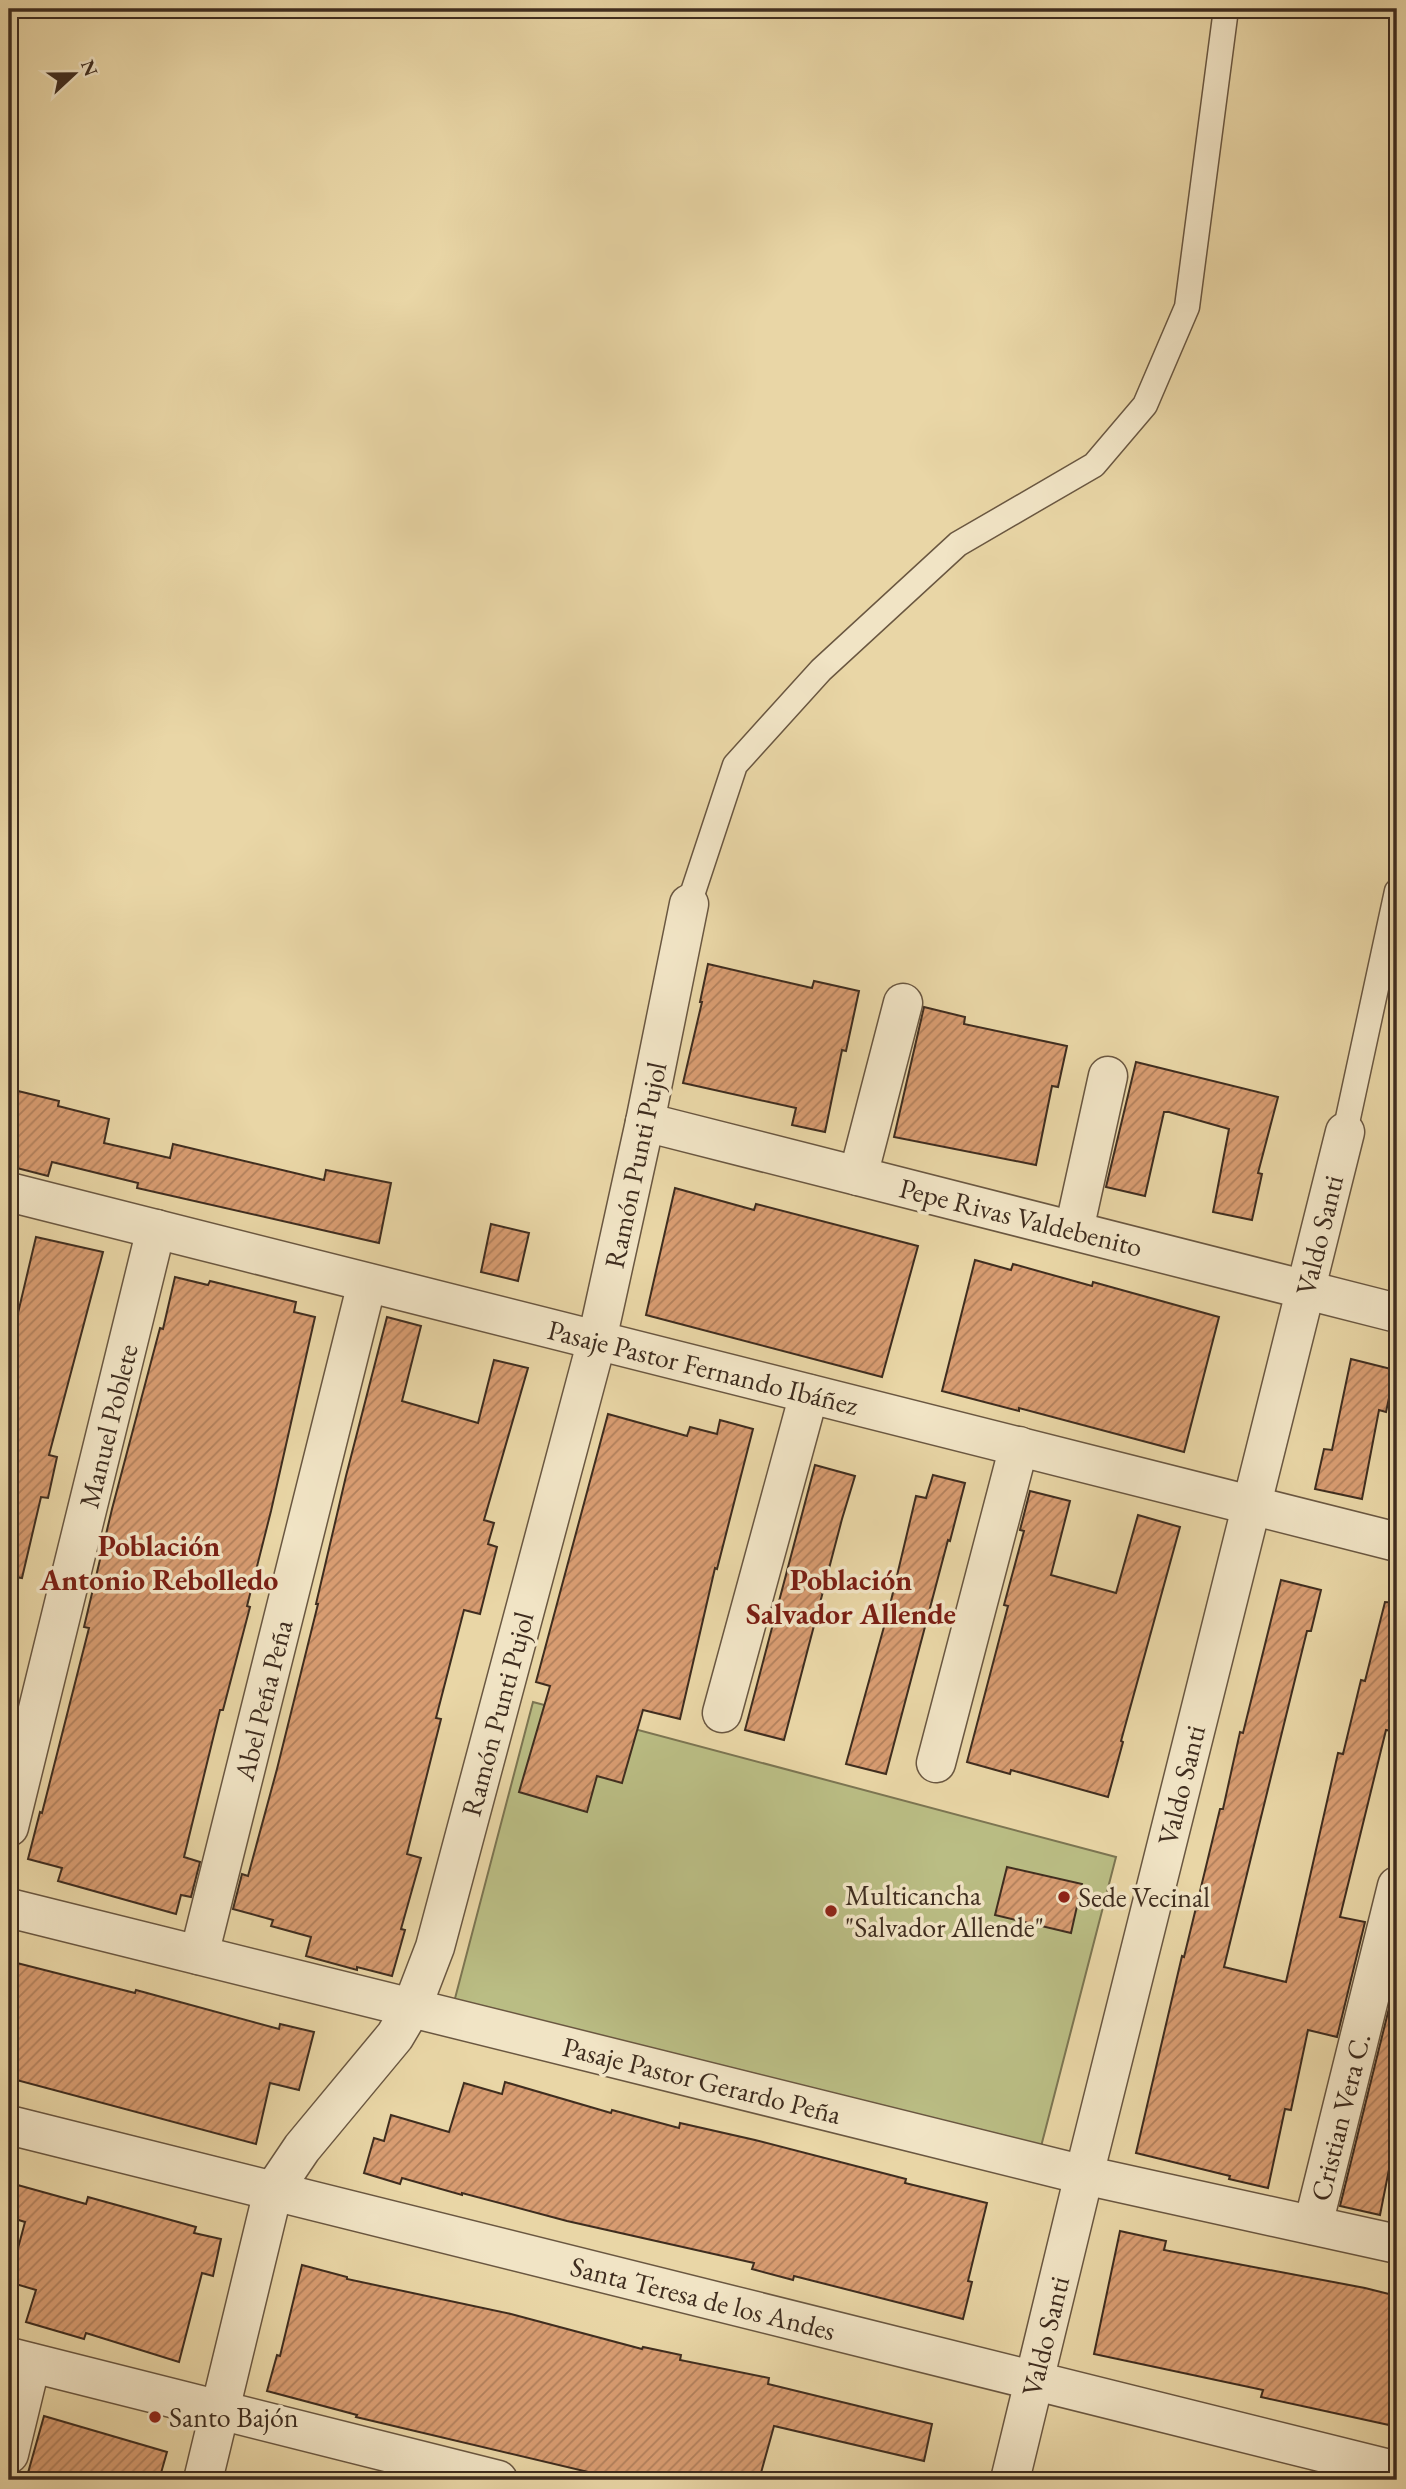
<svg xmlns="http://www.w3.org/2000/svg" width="1406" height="2489" font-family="'EB Garamond',serif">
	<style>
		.grass { fill: #babd84; stroke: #7c7552; stroke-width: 2 }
		.building { fill: url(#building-hatch); stroke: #3f2d1f; stroke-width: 2 }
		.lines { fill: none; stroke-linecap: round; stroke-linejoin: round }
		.service-casing { stroke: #6a5741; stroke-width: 27 }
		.minor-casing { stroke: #6a5741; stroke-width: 41 }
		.service { stroke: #f1e4c5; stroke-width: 24 }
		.minor { stroke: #f1e4c5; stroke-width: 38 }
		.poi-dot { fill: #8f2418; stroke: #f1e4c5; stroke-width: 2.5 }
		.labels { text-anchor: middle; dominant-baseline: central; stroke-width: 7; stroke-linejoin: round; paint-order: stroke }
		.street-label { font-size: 28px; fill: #3f2d1f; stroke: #f1e4c5 }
		.poi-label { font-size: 28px; fill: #3f2d1f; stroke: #f1e4c5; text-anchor: start }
		.neighbourhood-label { font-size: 30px; font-weight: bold; fill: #7a1f14; stroke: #f1e4c5 }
	</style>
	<defs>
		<pattern id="building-hatch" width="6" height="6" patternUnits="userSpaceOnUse" patternTransform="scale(1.75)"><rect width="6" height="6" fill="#d89c71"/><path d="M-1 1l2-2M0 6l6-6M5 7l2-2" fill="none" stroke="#b1805c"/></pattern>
	</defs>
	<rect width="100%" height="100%" fill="#e9d6a6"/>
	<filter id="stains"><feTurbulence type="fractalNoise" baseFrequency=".00286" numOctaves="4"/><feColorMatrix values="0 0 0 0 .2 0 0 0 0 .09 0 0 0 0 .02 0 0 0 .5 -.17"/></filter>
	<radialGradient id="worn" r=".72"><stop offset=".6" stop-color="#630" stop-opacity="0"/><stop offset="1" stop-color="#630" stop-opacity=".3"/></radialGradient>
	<!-- grass -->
	<polygon class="grass" points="533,1702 1116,1857 1037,2162 453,2006"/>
	<!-- building -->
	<g class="building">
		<polygon points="708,964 812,988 814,981 859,991 846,1051 842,1050 825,1132 792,1125 796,1108 683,1083 702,1002 700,1002"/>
		<polygon points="924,1007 965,1017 964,1024 1067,1046 1058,1087 1052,1086 1036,1165 894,1137"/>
		<polygon points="1136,1062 1278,1097 1258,1173 1262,1174 1252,1220 1213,1212 1229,1129 1169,1112 1164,1112 1145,1196 1106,1187"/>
		<polygon points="18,1091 59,1101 58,1106 109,1119 104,1143 170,1158 173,1144 324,1180 326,1170 391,1183 379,1243 137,1188 138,1183 52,1162 48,1176 9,1166 9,1100 16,1102"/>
		<polygon points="675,1188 754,1210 756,1204 918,1246 882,1377 646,1315"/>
		<polygon points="491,1224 529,1233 518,1281 481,1272"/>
		<polygon points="36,1237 103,1252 49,1455 57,1457 48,1498 41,1497 22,1578 9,1576 9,1351"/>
		<polygon points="975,1260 1011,1270 1013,1264 1092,1286 1093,1282 1219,1317 1184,1452 1019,1408 1019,1411 942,1391"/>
		<polygon points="175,1277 208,1285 210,1281 296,1302 294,1312 315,1317 271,1511 247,1606 250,1607 223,1710 220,1710 184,1857 200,1862 191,1897 181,1895 176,1914 58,1881 62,1868 28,1859 40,1812 42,1813 89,1628 84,1627 112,1509 160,1328 163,1329"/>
		<polygon points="387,1317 421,1326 402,1401 478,1423 494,1360 528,1368 484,1520 494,1523 488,1544 497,1547 480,1614 464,1610 436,1718 441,1719 407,1854 421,1858 401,1929 405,1930 392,1976 357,1967 357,1970 306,1956 311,1937 271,1926 273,1920 233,1909 242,1874 248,1876 277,1769 318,1604 316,1604 346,1476"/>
		<polygon points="1351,1359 1395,1370 1386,1412 1379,1410 1362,1499 1315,1489 1324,1449 1332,1450"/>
		<polygon points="608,1414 687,1436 690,1427 717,1434 720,1420 753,1429 717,1569 715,1568 680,1719 643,1710 622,1783 597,1776 587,1812 519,1792 550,1686 536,1682"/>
		<polygon points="815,1465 855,1476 842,1519 784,1740 745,1730"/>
		<polygon points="933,1475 965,1483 950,1541 948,1540 886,1774 846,1764 890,1605 916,1496 926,1498"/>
		<polygon points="1030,1491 1070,1501 1051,1575 1116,1593 1138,1515 1180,1527 1121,1741 1123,1742 1108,1797 1011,1770 1010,1774 967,1762 1008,1606 1004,1605 1024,1531 1020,1530"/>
		<polygon points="1281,1580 1321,1590 1311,1631 1307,1631 1224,1967 1286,1982 1338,1753 1343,1754 1361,1680 1365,1681 1385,1602 1397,1603 1397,1705 1391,1731 1386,1730 1340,1917 1365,1922 1337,2037 1308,2030 1291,2110 1285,2109 1268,2188 1229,2179 1230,2176 1136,2153 1182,1956 1184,1957 1220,1809 1223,1809 1240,1732 1243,1733"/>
		<polygon points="1007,1867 1082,1884 1071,1933 995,1915"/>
		<polygon points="9,1961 135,1993 136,1990 279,2029 280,2024 314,2032 299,2090 270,2083 256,2144 9,2078"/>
		<polygon points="1397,1976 1397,2129 1380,2215 1340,2206"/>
		<polygon points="505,2082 611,2113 612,2110 679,2128 680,2123 755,2140 906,2179 905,2183 987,2203 968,2281 972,2282 963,2319 794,2276 793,2280 752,2269 754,2263 567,2221 462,2193 462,2195 402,2178 400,2184 364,2173 374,2138 384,2141 391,2115 449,2132 464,2083 502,2094"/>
		<polygon points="14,2184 86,2204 88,2197 196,2227 194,2233 221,2239 213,2276 202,2273 179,2362 86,2333 84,2339 26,2322 36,2290 9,2282 25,2222 9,2217 9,2202"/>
		<polygon points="1120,2231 1166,2241 1164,2250 1365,2288 1397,2296 1397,2381 1389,2425 1261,2397 1263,2390 1094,2354"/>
		<polygon points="302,2265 347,2277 347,2279 511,2314 642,2349 643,2347 681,2355 680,2360 769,2378 768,2384 932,2424 924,2461 774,2426 759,2480 622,2480 356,2417 357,2415 267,2391 277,2355 280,2356"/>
		<polygon points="44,2416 167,2452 159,2480 26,2480"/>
	</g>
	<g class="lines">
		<defs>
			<g id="service">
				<polyline points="689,904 735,765 821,670 958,544 1094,465 1145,405 1187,307 1226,9"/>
				<polyline points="1345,1132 1397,891"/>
			</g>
			<g id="minor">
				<polyline points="645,1122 1397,1313"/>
				<polyline points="858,1176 903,1003"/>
				<polyline points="9,1192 1397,1542"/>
				<polyline points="1074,1230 1108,1076"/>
				<polyline points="722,1713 809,1394"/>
				<polyline points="936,1763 1019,1446"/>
				<polyline points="9,1827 156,1229"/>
				<polyline points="9,1908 1084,2175 1397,2244"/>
				<polyline points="199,1955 367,1283"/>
				<polyline points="9,2125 1397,2471"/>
				<polyline points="1313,2225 1397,1886"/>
				<polyline points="9,2357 498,2480"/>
				<polyline points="9,2454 31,2363"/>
				<polyline points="203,2480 273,2191 302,2148 395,2036 412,2007 435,1947 597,1340 645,1122 689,904"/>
				<polyline points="1010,2480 1084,2175 1345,1132"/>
			</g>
		</defs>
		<!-- service casing -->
		<use href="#service" class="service-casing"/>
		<!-- minor casing -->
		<use href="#minor" class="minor-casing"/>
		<!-- service -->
		<use href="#service" class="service"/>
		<!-- minor -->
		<use href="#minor" class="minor"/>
	</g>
	<!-- markers -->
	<g class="poi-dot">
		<circle cx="1064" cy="1897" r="7"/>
		<circle cx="831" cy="1911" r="7"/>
		<circle cx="155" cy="2417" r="7"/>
	</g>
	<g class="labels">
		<!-- street labels -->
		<g class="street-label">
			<text transform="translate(635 1165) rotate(-78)">Ramón Punti Pujol</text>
			<text transform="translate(1021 1217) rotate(14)">Pepe Rivas Valdebenito</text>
			<text transform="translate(1319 1235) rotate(-76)">Valdo Santi</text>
			<text transform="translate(703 1367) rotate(14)">Pasaje Pastor Fernando Ibáñez</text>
			<text transform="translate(108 1426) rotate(-76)">Manuel Poblete</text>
			<text transform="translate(263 1700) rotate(-76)">Abel Peña Peña</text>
			<text transform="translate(497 1714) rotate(-75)">Ramón Punti Pujol</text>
			<text transform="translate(1181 1785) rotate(-76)">Valdo Santi</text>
			<text transform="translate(702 2080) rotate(14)">Pasaje Pastor Gerardo Peña</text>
			<text transform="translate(1340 2117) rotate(-76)">Cristian Vera C.</text>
			<text transform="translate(703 2298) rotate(14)">Santa Teresa de los Andes</text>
			<text transform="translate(1045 2336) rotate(-76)">Valdo Santi</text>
		</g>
		<!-- poi labels -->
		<g class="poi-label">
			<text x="845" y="1895">Multicancha<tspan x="845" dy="32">"Salvador Allende"</tspan></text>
			<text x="1078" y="1897">Sede Vecinal</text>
			<text x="169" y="2417">Santo Bajón</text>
		</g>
		<!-- neighbourhood labels -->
		<g class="neighbourhood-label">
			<text x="159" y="1545">Población<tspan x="159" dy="34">Antonio Rebolledo</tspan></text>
			<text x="851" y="1579">Población<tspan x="851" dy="34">Salvador Allende</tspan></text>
		</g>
	</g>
	<!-- margin -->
	<rect width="1406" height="2489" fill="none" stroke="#e9d6a6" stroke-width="35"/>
	<rect x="10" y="10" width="1385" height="2468" fill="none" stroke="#3f2d1f" stroke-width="3.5"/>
	<rect x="18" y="18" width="1371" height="2454" fill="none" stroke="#3f2d1f" stroke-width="2"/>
	<!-- north arrow -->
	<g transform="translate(74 74) rotate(68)" stroke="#f1e4c5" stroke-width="5" paint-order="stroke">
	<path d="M0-5L12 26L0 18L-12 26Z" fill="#3f2d1f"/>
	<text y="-10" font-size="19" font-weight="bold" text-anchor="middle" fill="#3f2d1f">N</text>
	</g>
	<rect width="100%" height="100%" filter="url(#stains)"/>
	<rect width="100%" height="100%" fill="url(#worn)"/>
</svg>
